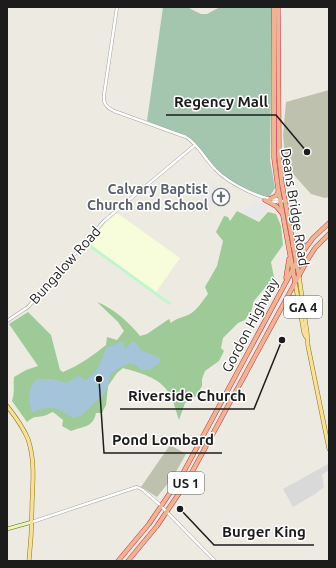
<svg xmlns="http://www.w3.org/2000/svg" width="336" height="568" font-family="Ubuntu,sans-serif">
	<style>
		.residential { fill: #dad9d9 }
		.education { fill: #f7fdda }
		.construction { fill: #bdc1ae }
		.forest { fill: #9eca98 }
		.cemetery { fill: #a4c5ae }
		.park { fill: #bff6cc }
		.parking { fill: #e8e8e8 }
		.water { fill: #a3c4d9 }
		.lines { fill: none; stroke-linecap: round; stroke-linejoin: round }
		.tertiary-casing { stroke: #a3a3a3; stroke-width: 3.5 }
		.secondary-casing { stroke: #516c09; stroke-width: 4 }
		.primary-casing { stroke: #8d7607; stroke-width: 4.5 }
		.trunk-casing { stroke: #ce2b48; stroke-width: 5 }
		.tertiary { stroke: #fff; stroke-width: 2.5 }
		.secondary { stroke: #e8f6b6; stroke-width: 3 }
		.primary { stroke: #f7df9c; stroke-width: 3.5 }
		.trunk { stroke: #ecb694; stroke-width: 4 }
		.labels { text-anchor: middle; dominant-baseline: central; stroke-width: 3; stroke-linejoin: round; paint-order: stroke }
		.shield { fill: #fff; stroke: #606060; stroke-width: 1 }
		.shield-label { font-size: 13px; font-weight: bold; fill: #1c1c1c }
		.worship-label { font-size: 14px; font-weight: bold; fill: #5b616d; stroke: #fff; text-anchor: end }
		.street-label { font-size: 14px; fill: #1c1c1c; stroke: #fff }
		.leader { fill: none; stroke: #1c1c1c; stroke-width: 1.5 }
		.callout-dot { fill: #1c1c1c; stroke: #fff; stroke-width: 1.5 }
		.callout-label { font-size: 15px; text-anchor: middle; font-weight: bold; fill: #1c1c1c; stroke: #fff; stroke-width: 3; stroke-linejoin: round; paint-order: stroke }
	</style>
	<rect width="100%" height="100%" fill="#edebe1"/>
	<!-- residential -->
	<polygon class="residential" points="328,464 329,470 322,475 324,487 315,494 293,507 283,489"/>
	<!-- education -->
	<polygon class="education" points="117,213 180,258 156,292 88,243 107,221"/>
	<!-- construction -->
	<g class="construction">
		<polygon points="329,90 329,197 325,198 311,194 294,175 286,168 283,135 286,102"/>
		<polygon points="170,445 186,454 173,477 157,497 141,487"/>
	</g>
	<!-- forest -->
	<path class="forest" d="M237,211L259,222L268,212L276,214L281,226L283,245L271,262L275,282L272,286L267,285L254,301L251,312L245,320L238,323L223,338L221,348L224,351L219,361L205,371L202,379V386L196,396L185,403L179,420C176,412 174,401 169,393C159,377 140,373 123,368L117,373L108,386L106,405L102,413H96C93,428 83,426 71,431L62,426L63,420L53,412C49,413 46,416 43,416C35,418 35,415 27,422L12,401C15,392 13,386 14,377L26,370L38,366L9,324L28,312L51,335L60,370L63,372C80,365 92,356 106,345L107,337L117,340L124,331L118,322L97,302C113,308 129,322 140,336L147,334L169,319L171,323C177,318 181,318 188,315C197,311 202,301 208,294L205,287L217,266L223,241L216,232L224,216L228,217L230,221Z"/>
	<!-- cemetery -->
	<polygon class="cemetery" points="163,7 187,7 201,14 207,14 220,7 272,7 270,160 275,188 268,199 232,182 215,169 191,140 147,121"/>
	<!-- park -->
	<polygon class="park" points="87,242 171,303 169,305 85,244"/>
	<!-- parking -->
	<g class="parking">
		<polygon points="209,181 219,187 219,191 212,205 209,206 195,197"/>
		<polygon points="254,200 258,201 269,207 259,221 241,212 252,206"/>
	</g>
	<!-- water -->
	<path class="water" d="M124,341V347L126,349L132,341L137,344L141,350L160,358L159,363L150,370H141C132,357 120,367 111,374C110,379 105,394 102,397C100,400 96,401 94,403C88,410 84,415 74,418C55,407 54,405 32,412C28,397 27,393 36,379H52L67,383L78,376L86,380C97,373 102,360 106,348Z"/>
	<g class="lines">
		<defs>
			<g id="tertiary">
				<path d="M117,7L104,95C103,103 106,107 114,111L186,137C198,144 205,159 215,169C227,182 263,202 280,199"/>
				<polyline points="272,202 285,201"/>
				<polyline points="7,321 28,307 104,221 195,145"/>
				<polyline points="32,522 137,487 143,490 159,504 215,561"/>
			</g>
			<polyline id="secondary" points="7,529 32,522"/>
			<g id="primary">
				<polyline points="299,276 307,333 308,346 329,449"/>
				<polyline points="295,282 304,333 306,337"/>
				<path d="M7,406C15,416 23,427 28,439C35,460 33,481 32,503C32,522 31,542 29,561"/>
			</g>
			<g id="trunk">
				<polyline points="274,7 274,158 278,188 295,282"/>
				<polyline points="278,7 279,155 282,184 299,276"/>
				<polyline points="270,199 276,196 278,192"/>
				<polyline points="265,200 276,206 282,213"/>
				<path d="M293,246C297,249 303,248 307,245"/>
				<polyline points="286,278 289,259"/>
				<polyline points="286,300 290,298 294,298 299,304"/>
				<polyline points="118,561 149,524 182,475 300,256 313,238 329,223"/>
				<polyline points="128,561 157,526 186,483 308,259 315,248 329,234"/>
			</g>
		</defs>
		<!-- tertiary casing -->
		<use href="#tertiary" class="tertiary-casing"/>
		<!-- secondary casing -->
		<use href="#secondary" class="secondary-casing"/>
		<!-- primary casing -->
		<use href="#primary" class="primary-casing"/>
		<!-- trunk casing -->
		<use href="#trunk" class="trunk-casing"/>
		<!-- tertiary -->
		<use href="#tertiary" class="tertiary"/>
		<!-- secondary -->
		<use href="#secondary" class="secondary"/>
		<!-- primary -->
		<use href="#primary" class="primary"/>
		<!-- trunk -->
		<use href="#trunk" class="trunk"/>
	</g>
	<!-- icons -->
	<defs>
		<symbol id="church-ring" viewBox="-11 -11 22 22"><circle r="9.5" fill="#fff" stroke="#6b7280" stroke-width="1.5"/><path d="M-1.2-6h2.4v3.5h3.3v2.4h-3.3V6h-2.4V-.1h-3.3v-2.4h3.3Z" fill="#6b7280"/></symbol>
	</defs>
	<g fill-rule="evenodd">
		<use href="#church-ring" x="211" y="187" width="20" height="20"/>
	</g>
	<g class="labels">
		<!-- shield labels -->
		<g class="shield">
			<rect x="284" y="296" width="38" height="22" rx="3"/>
			<rect x="168" y="472" width="36" height="22" rx="3"/>
		</g>
		<g class="shield-label">
			<text x="303" y="307">GA 4</text>
			<text x="186" y="483">US 1</text>
		</g>
		<!-- worship labels -->
		<g class="worship-label">
			<text x="208" y="189">Calvary Baptist<tspan x="208" dy="16">Church and School</tspan></text>
		</g>
		<!-- street labels -->
		<g class="street-label">
			<text transform="translate(295 207) rotate(81)">Deans Bridge Road</text>
			<text transform="translate(65 265) rotate(-48)">Bungalow Road</text>
			<text transform="translate(250 325) rotate(-62)">Gordon Highway</text>
		</g>
	</g>
	<!-- callouts -->
	<path class="leader" d="M307 152L276 115H166M282 340L254 409H120M99 379L104 453H222M180 509L214 545H314"/>
	<g class="callout-dot">
		<circle cx="307" cy="152" r="4"/>
		<circle cx="282" cy="340" r="4"/>
		<circle cx="99" cy="379" r="4"/>
		<circle cx="180" cy="509" r="4"/>
	</g>
	<g class="callout-label">
		<text x="221" y="107">Regency Mall</text>
		<text x="187" y="401">Riverside Church</text>
		<text x="163" y="445">Pond Lombard</text>
		<text x="264" y="537">Burger King</text>
	</g>
	<!-- border -->
	<rect width="336" height="568" fill="none" stroke="#1c1c1c" stroke-width="16"/>
</svg>
